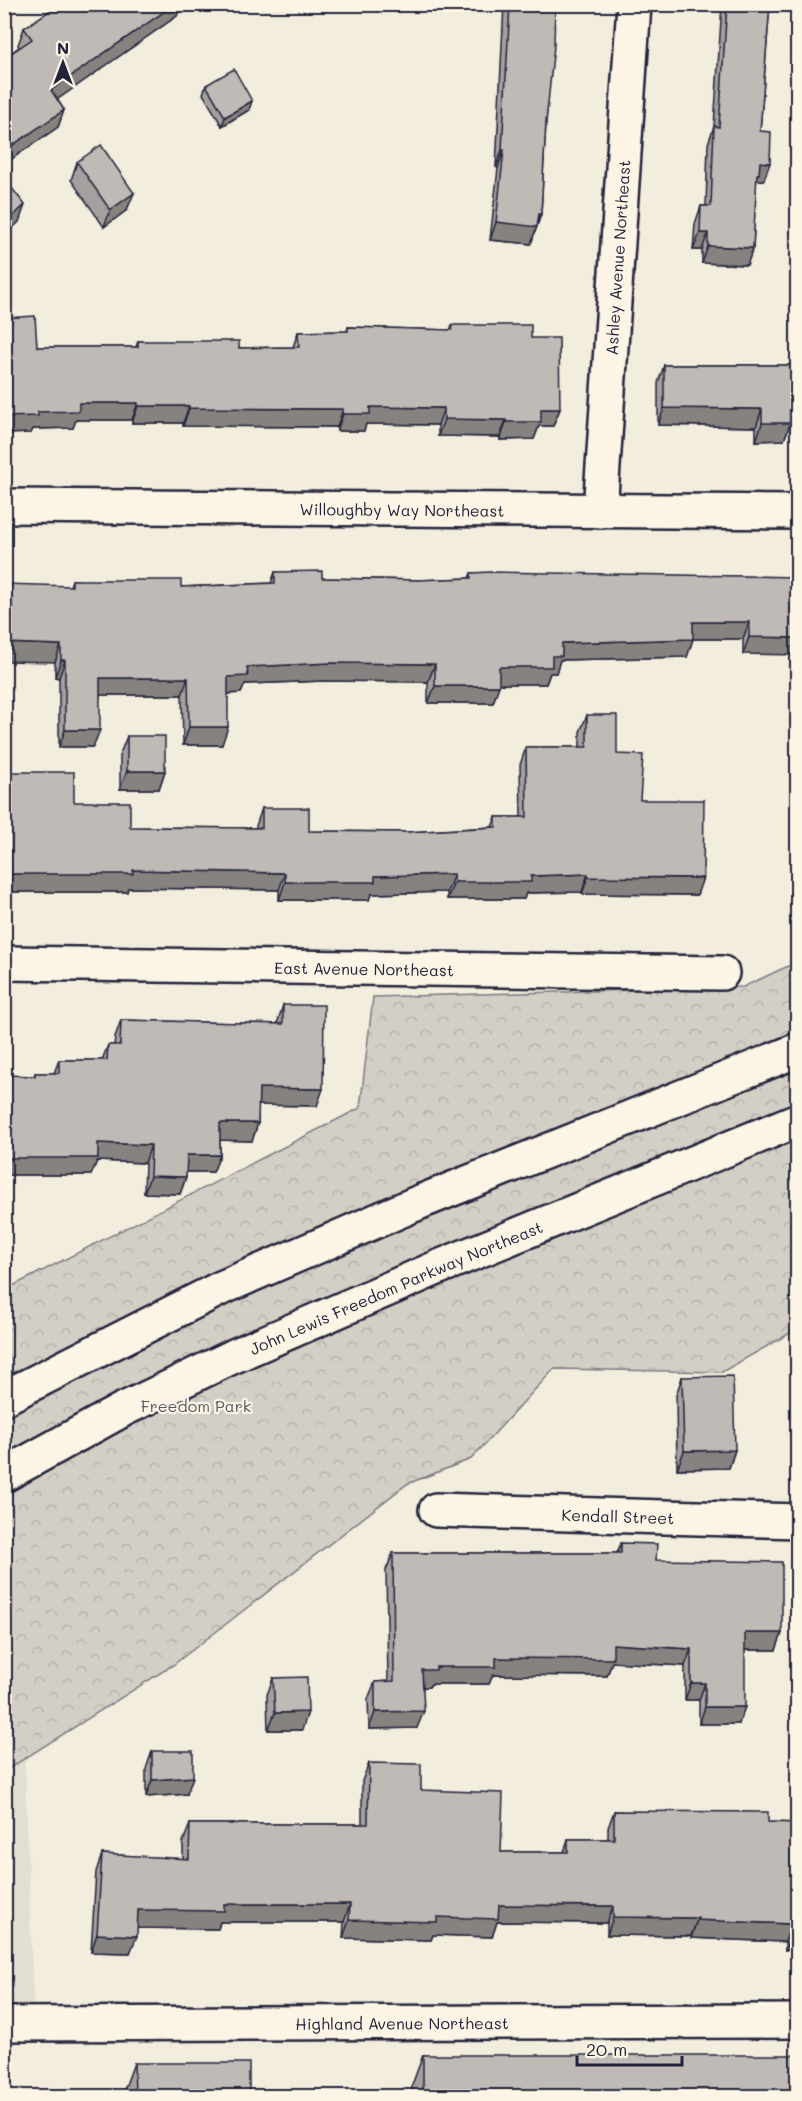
<svg xmlns="http://www.w3.org/2000/svg" width="802" height="2101" font-family="Mali,sans-serif">
	<style>
		.built { fill: #e3ded2 }
		.park { fill: url(#park-crowns); stroke: #7b7880; stroke-width: 1.5 }
		.lines { fill: none; stroke-linecap: round; stroke-linejoin: round }
		.minor-casing { stroke: #22223b; stroke-width: 38 }
		.secondary-casing { stroke: #22223b; stroke-width: 38 }
		.trunk-casing { stroke: #22223b; stroke-width: 38 }
		.minor { stroke: #fcf5e5; stroke-width: 33 }
		.secondary { stroke: #fcf5e5; stroke-width: 33 }
		.trunk { stroke: #fcf5e5; stroke-width: 33 }
		.wall { fill: #a4a09d; stroke: #22223b; stroke-width: 1.5 }
		.shaded-wall { fill: #86827f; stroke: #22223b; stroke-width: 1.5 }
		.building { fill: #bfbab6; stroke: #22223b; stroke-width: 1.5 }
		.labels { text-anchor: middle; dominant-baseline: central; stroke-width: 4.5; stroke-linejoin: round; paint-order: stroke }
		.street-label { font-size: 16px; fill: #22223b; stroke: #fcf5e5 }
		.park-label { font-size: 16px; fill: #575665; stroke: #fcf5e5 }
	</style>
	<defs>
		<pattern id="park-crowns" width="20" height="18" patternUnits="userSpaceOnUse" patternTransform="scale(1.5)"><rect width="20" height="18" fill="#d4cfc6"/><path d="M2 6a3 3 0 1 1 6 0M12 15a3 3 0 1 1 6 0" fill="none" stroke="#b6b1ab"/></pattern>
	</defs>
	<rect width="100%" height="100%" fill="#f3edde"/>
	<filter id="ink" filterUnits="userSpaceOnUse"><feTurbulence type="fractalNoise" baseFrequency=".0167" numOctaves="2"/><feDisplacementMap in="SourceGraphic" scale="12" xChannelSelector="R" yChannelSelector="G"/><feConvolveMatrix kernelMatrix="1 2 1 2 8 2 1 2 1" color-interpolation-filters="sRGB"/></filter>
	<g filter="url(#ink)">
		<!-- built -->
		<polygon class="built" points="24,1737 34,2027 5,2028 4,1749"/>
		<!-- park -->
		<polygon class="park" points="797,962 797,1329 722,1372 554,1369 471,1459 407,1484 173,1665 5,1771 5,1290 360,1108 373,997 743,987"/>
		<g class="lines">
			<defs>
				<g id="minor">
					<path id="s1" d="M4,506L798,512"/>
					<path id="s2" d="M600,511L634,4"/>
					<path id="s3" d="M4,963L722,973"/>
					<path id="s4" d="M436,1510L798,1521"/>
				</g>
				<g id="secondary">
					<path id="s5" d="M4,2024L798,2021"/>
				</g>
				<g id="trunk">
					<polyline points="4,1398 219,1289 420,1202 798,1050"/>
					<path id="s6" d="M4,1475L122,1410L234,1356L439,1267L798,1120"/>
				</g>
			</defs>
			<!-- minor casing -->
			<use href="#minor" class="minor-casing"/>
			<!-- secondary casing -->
			<use href="#secondary" class="secondary-casing"/>
			<!-- trunk casing -->
			<use href="#trunk" class="trunk-casing"/>
			<!-- minor -->
			<use href="#minor" class="minor"/>
			<!-- secondary -->
			<use href="#secondary" class="secondary"/>
			<!-- trunk -->
			<use href="#trunk" class="trunk"/>
		</g>
		<!-- wall -->
		<g class="wall">
			<polygon points="60,4 181,4 177,16 57,99 64,110 58,127 4,164 4,58 19,47 18,45 24,28"/>
			<polygon points="504,4 555,4 546,122 541,214 531,244 490,240 498,168 496,167"/>
			<polygon points="722,4 770,4 760,131 764,180 757,180 756,182 753,248 747,265 702,263 702,250 693,250 695,224 701,206 706,206 708,144 714,126"/>
			<polygon points="206,85 249,110 222,126 203,94"/>
			<polygon points="77,162 127,210 104,227 71,180"/>
			<polygon points="4,318 37,347 136,347 138,341 239,348 293,347 298,332 347,331 348,327 450,330 452,325 531,338 560,409 553,426 539,426 534,439 500,440 500,437 438,436 438,425 366,424 364,431 337,431 337,427 183,426 183,423 132,423 132,420 76,420 73,428 33,429 31,433 4,434"/>
			<polygon points="664,365 798,365 798,427 789,427 784,440 756,441 756,427 658,425 658,383"/>
			<polygon points="275,572 322,578 418,580 469,578 471,573 798,577 743,654 743,639 693,639 687,657 560,660 556,673 550,673 546,684 499,684 493,703 428,703 428,682 323,681 245,684 241,693 228,694 222,745 183,745 182,695 100,695 93,747 59,747 59,678 55,677 55,662 70,586 72,580 181,587 271,583"/>
			<polygon points="587,715 617,754 640,800 697,895 582,894 582,892 526,893 524,899 447,899 447,892 371,894 369,900 279,900 279,890 128,888 127,892 4,892 4,772 130,827 256,828 256,826 262,808 309,831 407,832 492,827 496,817 521,817 520,765 526,747 580,747 580,732"/>
			<polygon points="127,736 165,771 159,789 120,789 120,754"/>
			<polygon points="283,1005 317,1106 258,1105 258,1123 252,1141 220,1140 220,1155 213,1172 186,1172 186,1177 180,1194 144,1193 145,1163 97,1161 91,1175 5,1175 35,1073 54,1073 59,1060 102,1060 108,1045 114,1045 115,1037 121,1020 277,1024"/>
			<polygon points="682,1377 735,1450 729,1468 677,1469 676,1395"/>
			<polygon points="621,1543 656,1560 782,1633 776,1650 745,1650 739,1724 699,1724 699,1700 685,1700 685,1666 612,1662 607,1676 493,1675 489,1684 431,1684 429,1687 423,1687 417,1728 369,1729 368,1699 375,1682 388,1681 386,1570 393,1553 617,1553"/>
			<polygon points="798,1669 798,1706 797,1706 797,1671"/>
			<polygon points="273,1678 302,1730 268,1730 267,1695"/>
			<polygon points="152,1751 187,1794 146,1797 146,1769"/>
			<polygon points="369,1763 421,1790 501,1852 564,1852 568,1839 608,1839 608,1828 614,1811 768,1822 798,1823 798,1950 785,1950 785,1942 691,1938 691,1936 607,1935 607,1923 497,1922 492,1937 433,1935 431,1940 343,1938 344,1922 220,1922 218,1929 137,1928 130,1953 91,1952 96,1872 102,1854 183,1859 183,1842 190,1824 362,1824 362,1781"/>
			<polygon points="423,2055 798,2097 412,2097 412,2085"/>
			<polygon points="134,2063 249,2097 123,2097 123,2093"/>
		</g>
		<!-- shaded-wall -->
		<g class="shaded-wall">
			<polygon points="175,4 181,4 177,16 45,108 51,90"/>
			<polygon points="252,101 249,110 222,126 225,117"/>
			<polygon points="64,110 58,127 4,164 4,151"/>
			<polygon points="502,150 504,150 498,168 496,167"/>
			<polygon points="760,162 770,163 764,180 757,180 753,192"/>
			<polygon points="134,193 127,210 104,227 110,210"/>
			<polygon points="25,205 19,222 4,236 4,224"/>
			<polygon points="539,214 541,214 531,244 490,240 496,222"/>
			<polygon points="700,233 708,233 702,250 693,250"/>
			<polygon points="708,246 753,248 747,265 702,263"/>
			<polygon points="79,403 138,403 132,420 76,420 73,428 33,429 31,433 4,434 4,417 38,412"/>
			<polygon points="138,406 189,406 183,423 132,423"/>
			<polygon points="370,407 444,408 438,425 366,424 364,431 337,431 343,414"/>
			<polygon points="189,408 343,409 337,427 183,426"/>
			<polygon points="664,408 762,409 756,427 658,425"/>
			<polygon points="541,409 560,409 553,426 539,426 534,439 500,440 506,422"/>
			<polygon points="790,410 798,410 798,427 789,427 784,440 756,441 762,423"/>
			<polygon points="444,419 506,420 500,437 438,436"/>
			<polygon points="693,622 749,622 743,639 687,639"/>
			<polygon points="749,637 798,638 798,655 743,654"/>
			<polygon points="693,639 687,657 560,660 556,673 550,673 546,684 493,684 499,667 552,656 562,643"/>
			<polygon points="4,643 61,645 55,662 4,661"/>
			<polygon points="61,660 65,660 59,678 55,677"/>
			<polygon points="330,663 435,664 428,682 323,681 245,684 241,693 222,694 228,677 247,667"/>
			<polygon points="100,678 188,678 182,695 94,695"/>
			<polygon points="435,686 499,686 493,703 428,703"/>
			<polygon points="189,727 228,727 222,745 183,745"/>
			<polygon points="65,730 100,730 93,747 59,747"/>
			<polygon points="127,771 165,771 159,789 120,789"/>
			<polygon points="4,868 10,868 4,884"/>
			<polygon points="133,870 285,873 279,890 128,888 127,892 4,892 10,874"/>
			<polygon points="454,874 447,892 371,894 369,900 279,900 285,882 375,876"/>
			<polygon points="588,874 582,892 526,893 524,899 447,899 454,882 531,876"/>
			<polygon points="588,877 703,878 697,895 582,894"/>
			<polygon points="259,1088 323,1089 317,1106 252,1105"/>
			<polygon points="220,1123 258,1123 252,1141 214,1140"/>
			<polygon points="98,1143 151,1145 145,1163 97,1161 91,1175 5,1175 4,1176 4,1166 8,1158"/>
			<polygon points="187,1155 220,1155 213,1172 181,1172"/>
			<polygon points="150,1176 186,1177 180,1194 144,1193"/>
			<polygon points="735,1450 729,1468 677,1469 684,1451"/>
			<polygon points="745,1633 782,1633 776,1650 739,1650"/>
			<polygon points="613,1644 691,1649 685,1666 612,1662 607,1676 493,1675 489,1684 431,1684 429,1687 416,1687 422,1670 436,1667 496,1658"/>
			<polygon points="691,1683 705,1683 699,1700 685,1700"/>
			<polygon points="705,1707 745,1707 739,1724 699,1724"/>
			<polygon points="424,1711 417,1728 369,1729 375,1712"/>
			<polygon points="308,1712 302,1730 268,1730 275,1713"/>
			<polygon points="193,1777 187,1794 146,1797 152,1780"/>
			<polygon points="224,1904 350,1904 344,1922 220,1922 218,1929 132,1928 138,1910"/>
			<polygon points="499,1905 613,1906 607,1923 497,1922 492,1937 433,1935 431,1940 343,1938 349,1920 437,1917"/>
			<polygon points="613,1917 698,1918 691,1936 607,1935"/>
			<polygon points="697,1920 791,1924 785,1942 691,1938"/>
			<polygon points="791,1932 798,1932 798,1950 785,1950"/>
			<polygon points="97,1934 137,1936 130,1953 91,1952"/>
		</g>
		<!-- building -->
		<g class="building">
			<polygon points="60,4 175,4 51,90 64,110 4,151 4,58 32,39 24,28"/>
			<polygon points="510,4 555,4 554,46 546,122 541,214 539,214 537,227 496,222 504,150 502,150"/>
			<polygon points="727,4 770,4 760,131 771,132 770,163 760,162 759,174 757,174 753,248 708,246 708,233 700,233 701,206 711,206 714,126 719,127"/>
			<polygon points="234,69 252,101 225,117 206,85"/>
			<polygon points="101,145 134,193 110,210 77,162"/>
			<polygon points="4,178 25,205 4,224"/>
			<polygon points="35,316 37,347 138,347 138,341 239,341 239,348 299,347 298,332 348,331 348,327 452,330 452,325 531,325 531,338 559,338 560,409 541,409 541,422 506,422 506,420 444,419 444,408 370,407 370,414 343,414 343,409 189,408 189,406 138,406 138,403 79,403 79,411 38,412 38,416 4,417 4,318"/>
			<polygon points="664,365 798,365 798,410 790,410 790,423 762,423 762,409 664,408"/>
			<polygon points="322,571 322,578 418,580 471,578 471,573 491,572 798,577 798,638 749,637 749,622 693,622 693,639 562,643 562,656 552,656 552,667 499,667 499,686 435,686 435,664 330,663 247,667 248,676 228,677 228,727 189,727 188,678 100,678 100,730 65,730 65,660 61,660 61,645 4,643 4,584 72,586 72,580 181,580 181,587 275,583 275,572"/>
			<polygon points="587,715 617,715 617,754 643,755 640,800 704,800 703,878 588,877 588,874 531,876 531,882 454,882 454,874 375,876 375,882 285,882 285,873 133,870 133,874 10,874 10,868 4,868 4,772 74,772 74,802 130,802 130,827 262,828 262,808 309,808 309,831 407,832 496,827 496,817 527,817 526,747 587,747"/>
			<rect x="127" y="736" width="38" height="35"/>
			<polygon points="283,1005 324,1005 323,1089 259,1088 258,1123 220,1123 220,1155 187,1155 186,1177 150,1176 151,1145 98,1143 98,1158 8,1158 7,1169 4,1168 4,1075 35,1076 35,1073 59,1073 59,1060 107,1060 108,1045 120,1045 121,1020 283,1024"/>
			<polygon points="733,1376 735,1450 684,1451 682,1377"/>
			<polygon points="621,1543 657,1544 656,1560 782,1562 782,1633 745,1633 745,1707 705,1707 705,1683 691,1683 691,1649 613,1644 613,1659 496,1658 496,1667 436,1667 436,1670 422,1670 424,1711 375,1712 375,1682 394,1681 393,1553 621,1553"/>
			<polygon points="307,1677 308,1712 275,1713 273,1678"/>
			<polygon points="152,1751 193,1751 193,1777 152,1780"/>
			<polygon points="369,1763 421,1764 421,1790 503,1793 501,1852 568,1852 568,1839 614,1839 614,1811 768,1812 768,1822 798,1823 798,1932 791,1932 791,1924 697,1920 698,1918 613,1917 613,1906 499,1905 498,1919 437,1917 437,1922 349,1920 350,1904 224,1904 224,1911 138,1910 137,1936 97,1934 102,1854 189,1859 190,1824 368,1824"/>
			<rect x="423" y="2055" width="375" height="42"/>
			<polygon points="134,2063 249,2063 249,2097 135,2097"/>
		</g>
	</g>
	<g class="labels">
		<!-- street labels -->
		<g class="street-label">
			<text stroke="none"><textPath href="#s2" startOffset="254">Ashley Avenue Northeast</textPath></text>
			<text stroke="none"><textPath href="#s1" startOffset="398">Willoughby Way Northeast</textPath></text>
			<text stroke="none"><textPath href="#s3" startOffset="360">East Avenue Northeast</textPath></text>
			<text stroke="none"><textPath href="#s6" startOffset="435">John Lewis Freedom Parkway Northeast</textPath></text>
			<text stroke="none"><textPath href="#s4" startOffset="182">Kendall Street</textPath></text>
			<text stroke="none"><textPath href="#s5" startOffset="398">Highland Avenue Northeast</textPath></text>
		</g>
		<!-- park labels -->
		<g class="park-label">
			<text x="196" y="1405">Freedom Park</text>
		</g>
	</g>
	<!-- margin -->
	<rect width="802" height="2101" fill="none" stroke="#fcf5e5" stroke-width="24"/>
	<rect x="12" y="12" width="778" height="2077" fill="none" stroke="#22223b" stroke-width="2" filter="url(#ink)"/>
	<!-- north arrow -->
	<g transform="translate(63 63)" stroke="#fcf5e5" stroke-width="4.5" paint-order="stroke">
	<path d="M0-4.5L10 22L0 15L-10 22Z" fill="#22223b"/>
	<text y="-9" font-size="16" font-weight="bold" text-anchor="middle" fill="#22223b">N</text>
	</g>
	<!-- scale -->
	<path d="M577 2056v9h105v-9" fill="none" stroke="#22223b" stroke-width="3"/>
	<text x="586" y="2056" font-size="18" fill="#22223b" stroke="#fcf5e5" stroke-width="4.5" paint-order="stroke">20 m</text>
</svg>
